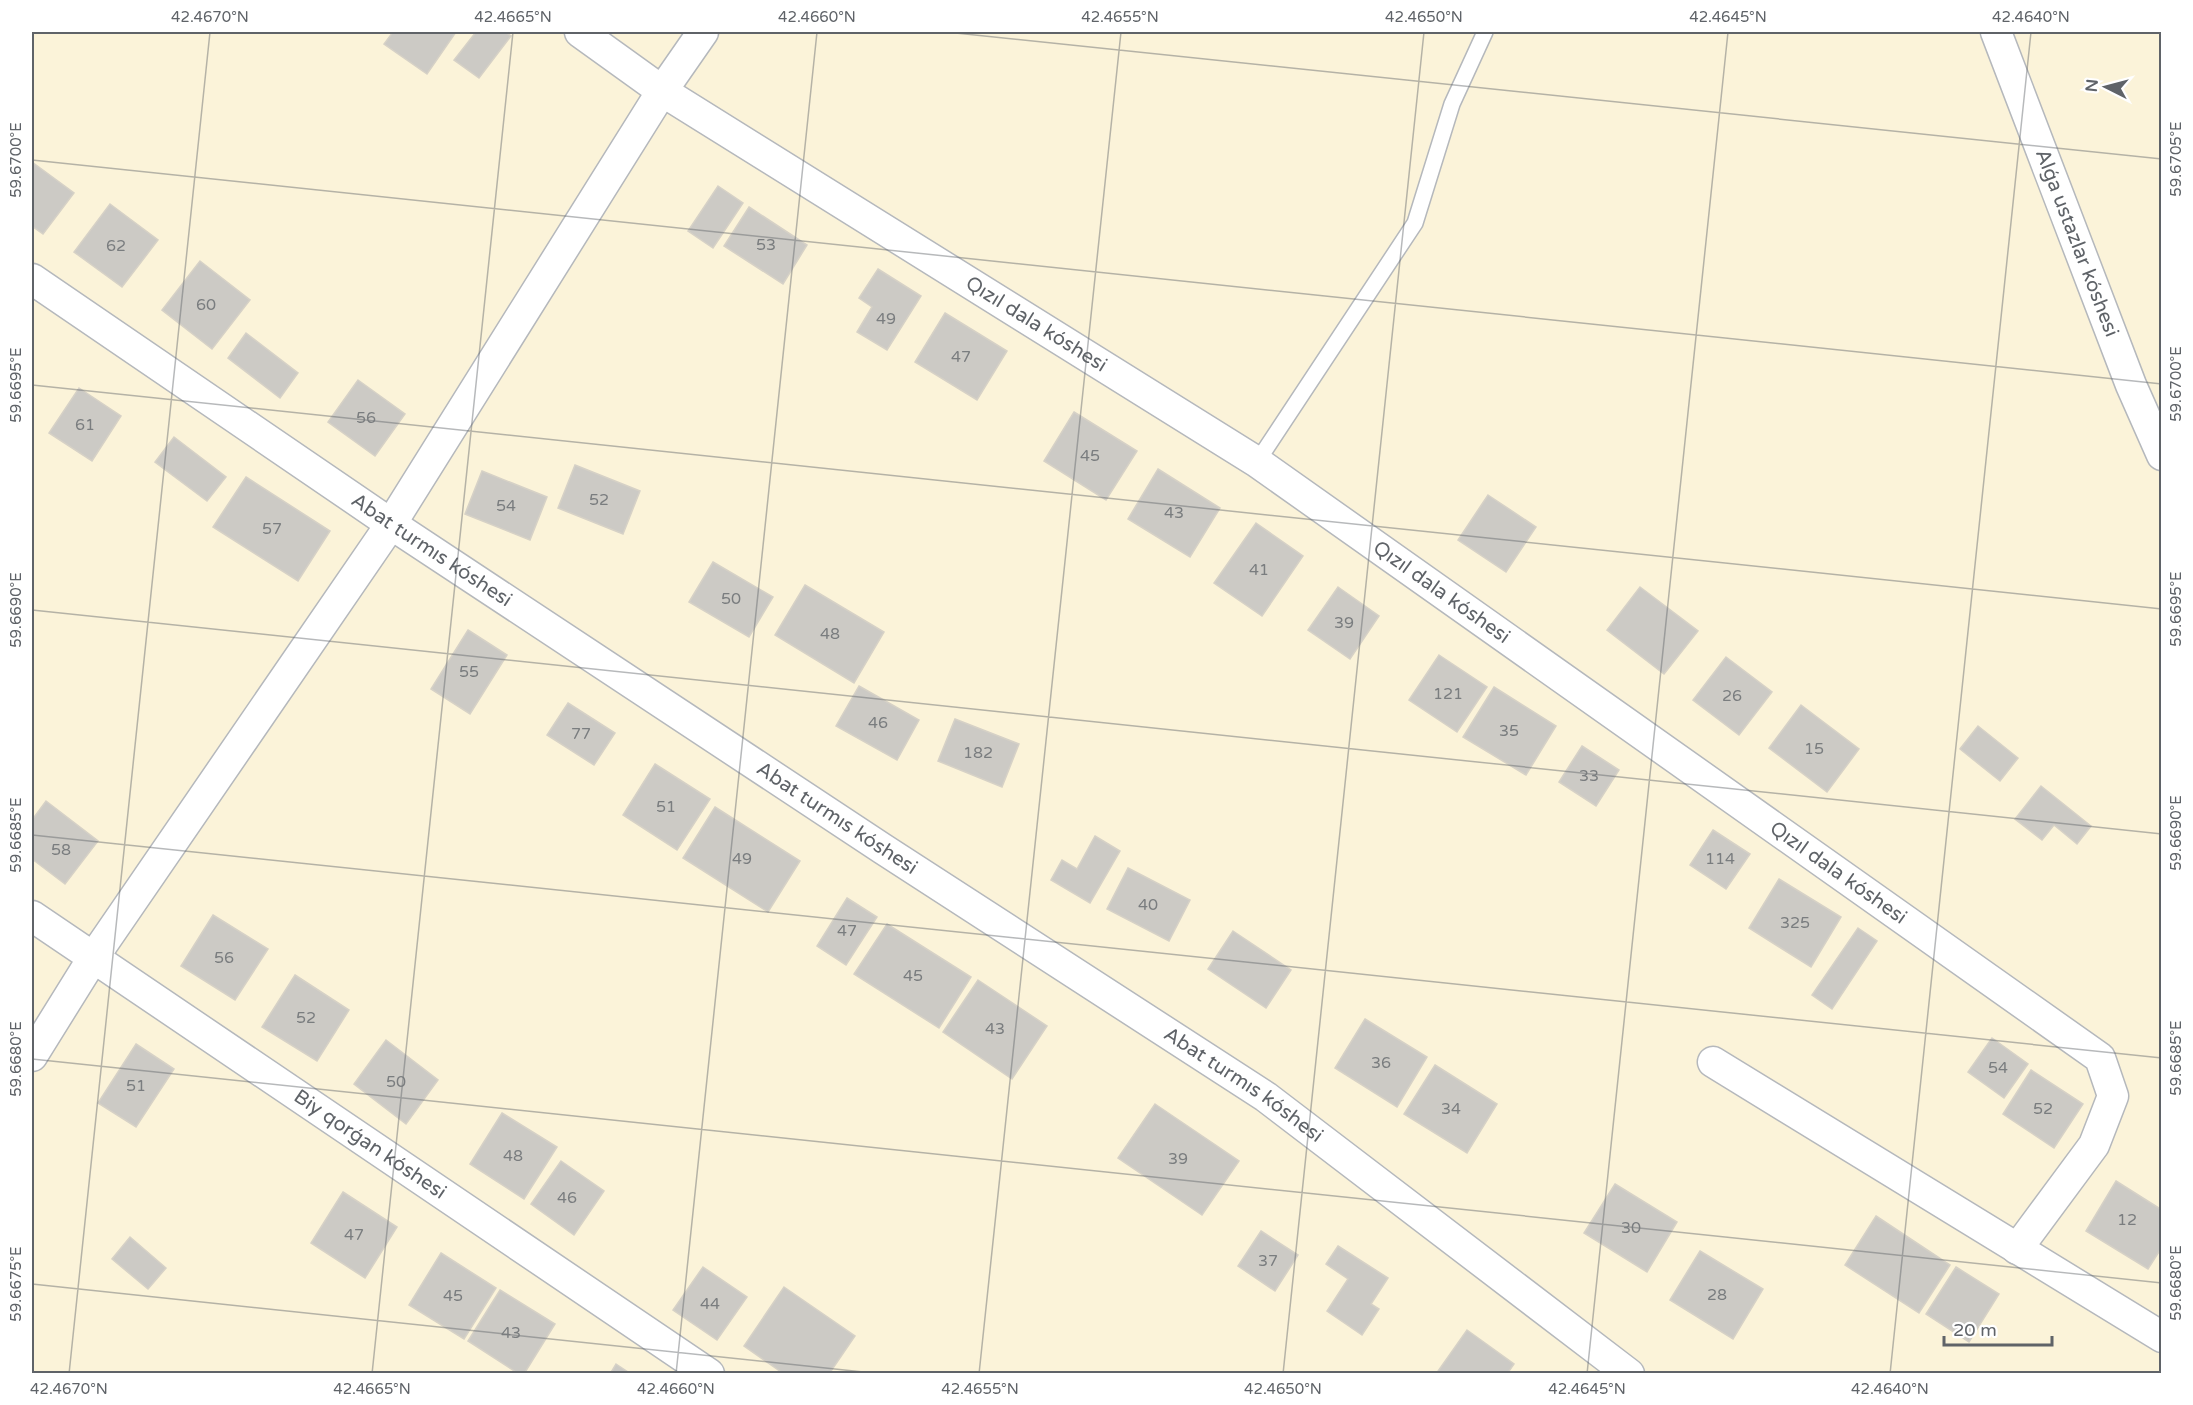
<svg xmlns="http://www.w3.org/2000/svg" width="2193" height="1405" font-family="'Varela Round',sans-serif">
	<style>
		.sand { fill: #fbf3d9 }
		.building { fill: #cccac5; stroke: #d6d1c6; stroke-width: 1.5 }
		.lines { fill: none; stroke-linecap: round; stroke-linejoin: round }
		.lane-casing { stroke: #b5b8bc; stroke-width: 18 }
		.street-casing { stroke: #b5b8bc; stroke-width: 33 }
		.lane { stroke: #fff; stroke-width: 15 }
		.street { stroke: #fff; stroke-width: 30 }
		.ticks { fill: none; stroke: #5f6368; stroke-width: 1.5; stroke-opacity: 0.45 }
		.labels { text-anchor: middle; dominant-baseline: central; stroke-width: 4.5; stroke-linejoin: round; paint-order: stroke }
		.number-label { font-size: 16px; fill: #7a7d7f }
		.street-label { font-size: 20px; fill: #5f6368; stroke: #fff }
		.neatline { fill: none; stroke: #5f6368; stroke-width: 2 }
		.ticks-label { font-size: 15px; text-anchor: middle; fill: #5f6368 }
	</style>
	<rect width="100%" height="100%" fill="#f1efe8"/>
	<!-- sand -->
	<rect class="sand" x="32" y="32" width="2129" height="1341"/>
	<!-- building -->
	<g class="building">
		<polygon points="393,32 456,32 427,74 384,44"/>
		<polygon points="476,32 505,32 511,36 479,78 454,60"/>
		<polygon points="32,162 74,193 43,234 32,226"/>
		<polygon points="718,186 743,203 713,248 688,231"/>
		<polygon points="110,204 158,240 122,287 74,252"/>
		<polygon points="749,207 807,245 783,284 724,246"/>
		<polygon points="200,261 250,300 212,349 162,310"/>
		<polygon points="878,269 921,296 887,350 857,332 872,307 859,298"/>
		<polygon points="945,313 1007,351 977,400 915,362"/>
		<polygon points="246,333 298,373 280,398 228,358"/>
		<polygon points="358,380 405,414 375,456 328,422"/>
		<polygon points="79,388 121,416 92,461 49,433"/>
		<polygon points="1074,412 1137,451 1106,500 1044,461"/>
		<polygon points="174,437 226,477 207,501 155,462"/>
		<polygon points="575,465 640,491 623,534 558,508"/>
		<polygon points="1158,469 1220,508 1190,557 1128,519"/>
		<polygon points="482,471 547,497 530,540 465,514"/>
		<polygon points="246,477 330,531 298,581 213,527"/>
		<polygon points="1488,495 1536,527 1506,572 1458,540"/>
		<polygon points="1256,523 1303,556 1262,616 1214,583"/>
		<polygon points="713,562 773,597 749,637 689,602"/>
		<polygon points="805,585 884,632 854,683 775,635"/>
		<polygon points="1338,587 1379,616 1350,659 1308,630"/>
		<polygon points="1640,587 1698,631 1664,674 1607,630"/>
		<polygon points="468,630 507,655 470,714 431,689"/>
		<polygon points="1439,655 1487,687 1457,732 1409,700"/>
		<polygon points="1726,657 1772,692 1739,735 1693,700"/>
		<polygon points="859,686 919,720 897,760 836,726"/>
		<polygon points="1494,687 1556,726 1526,775 1463,737"/>
		<polygon points="568,703 615,733 594,765 547,735"/>
		<polygon points="1801,705 1859,749 1827,792 1769,748"/>
		<polygon points="955,719 1019,744 1002,787 938,761"/>
		<polygon points="1978,726 2018,758 2000,781 1960,749"/>
		<polygon points="1582,746 1619,770 1596,806 1559,782"/>
		<polygon points="655,764 710,799 677,850 623,815"/>
		<polygon points="2041,786 2091,826 2077,844 2054,825 2042,840 2015,819"/>
		<polygon points="46,801 98,841 65,884 32,859 32,820"/>
		<polygon points="715,807 800,861 768,912 683,858"/>
		<polygon points="1713,830 1750,854 1726,889 1690,865"/>
		<polygon points="1095,836 1120,851 1090,903 1051,880 1062,860 1077,869"/>
		<polygon points="1128,868 1190,900 1169,941 1107,909"/>
		<polygon points="1779,879 1841,917 1811,967 1749,928"/>
		<polygon points="847,898 877,917 846,965 817,946"/>
		<polygon points="213,915 268,949 235,1000 181,966"/>
		<polygon points="887,924 971,977 939,1028 854,974"/>
		<polygon points="1858,928 1877,941 1832,1009 1812,995"/>
		<polygon points="1233,931 1291,970 1266,1008 1208,969"/>
		<polygon points="295,975 349,1010 317,1061 262,1027"/>
		<polygon points="978,980 1047,1026 1012,1079 943,1032"/>
		<polygon points="1365,1019 1427,1057 1397,1107 1335,1068"/>
		<polygon points="1992,1038 2028,1064 2004,1098 1968,1072"/>
		<polygon points="386,1040 438,1080 406,1124 354,1084"/>
		<polygon points="136,1044 174,1069 136,1127 98,1103"/>
		<polygon points="1435,1065 1497,1104 1467,1153 1404,1114"/>
		<polygon points="2031,1070 2083,1104 2054,1148 2003,1114"/>
		<polygon points="1155,1104 1239,1161 1202,1215 1118,1158"/>
		<polygon points="502,1113 557,1147 524,1199 470,1164"/>
		<polygon points="561,1161 604,1191 574,1235 531,1204"/>
		<polygon points="2116,1181 2162,1210 2162,1247 2148,1269 2086,1231"/>
		<polygon points="1615,1184 1677,1222 1647,1272 1584,1233"/>
		<polygon points="343,1192 397,1227 365,1278 311,1243"/>
		<polygon points="1876,1216 1950,1265 1919,1313 1845,1265"/>
		<polygon points="1261,1231 1298,1255 1275,1291 1238,1266"/>
		<polygon points="130,1237 166,1268 148,1289 112,1259"/>
		<polygon points="1338,1246 1388,1278 1371,1304 1379,1309 1362,1335 1327,1311 1348,1279 1326,1264"/>
		<polygon points="1700,1251 1763,1289 1733,1339 1670,1300"/>
		<polygon points="441,1253 496,1288 464,1339 409,1305"/>
		<polygon points="703,1267 747,1297 717,1340 673,1310"/>
		<polygon points="1956,1267 1999,1294 1969,1342 1926,1314"/>
		<polygon points="784,1287 855,1336 829,1374 784,1374 744,1346"/>
		<polygon points="500,1290 555,1324 524,1374 519,1374 468,1341"/>
		<polygon points="1467,1330 1514,1364 1507,1374 1436,1374"/>
		<polygon points="616,1364 631,1374 610,1374"/>
	</g>
	<g class="lines">
		<defs>
			<polyline id="lane" points="1257,462 1415,223 1452,104 1485,32"/>
			<g id="street">
				<path id="s1" d="M580,32L662,91L1257,462L2100,1058L2113,1096L2094,1145L2017,1249"/>
				<path id="s2" d="M1996,32L2131,385L2162,455"/>
				<path id="s3" d="M32,279L391,524L883,849L1266,1097L1629,1374"/>
				<path id="s4" d="M32,916L709,1374"/>
				<polyline points="32,1056 93,958 391,524 662,91 703,32"/>
				<polyline points="1713,1062 2162,1337"/>
			</g>
		</defs>
		<!-- lane casing -->
		<use href="#lane" class="lane-casing"/>
		<!-- street casing -->
		<use href="#street" class="street-casing"/>
		<!-- lane -->
		<use href="#lane" class="lane"/>
		<!-- street -->
		<use href="#street" class="street"/>
	</g>
	<!-- ticks -->
	<path class="ticks" d="M946,32L2162,159M32,160L2162,384M32,385L2162,609M32,610L2162,834M32,835L2162,1058M32,1059L2162,1283M32,1284L882,1374M69,1374L210,32M372,1374L513,32M676,1374L817,32M979,1374L1121,32M1283,1374L1424,32M1587,1374L1728,32M1890,1374L2031,32"/>
	<g class="labels">
		<!-- number labels -->
		<g class="number-label">
			<text x="766" y="245">53</text>
			<text x="116" y="246">62</text>
			<text x="206" y="305">60</text>
			<text x="886" y="319">49</text>
			<text x="961" y="357">47</text>
			<text x="366" y="418">56</text>
			<text x="85" y="425">61</text>
			<text x="1090" y="456">45</text>
			<text x="599" y="500">52</text>
			<text x="506" y="506">54</text>
			<text x="1174" y="513">43</text>
			<text x="272" y="529">57</text>
			<text x="1259" y="570">41</text>
			<text x="731" y="599">50</text>
			<text x="1344" y="623">39</text>
			<text x="830" y="634">48</text>
			<text x="469" y="672">55</text>
			<text x="1448" y="694">121</text>
			<text x="1732" y="696">26</text>
			<text x="878" y="723">46</text>
			<text x="1509" y="731">35</text>
			<text x="581" y="734">77</text>
			<text x="1814" y="749">15</text>
			<text x="978" y="753">182</text>
			<text x="1589" y="776">33</text>
			<text x="666" y="807">51</text>
			<text x="61" y="850">58</text>
			<text x="742" y="859">49</text>
			<text x="1720" y="859">114</text>
			<text x="1148" y="905">40</text>
			<text x="1795" y="923">325</text>
			<text x="847" y="931">47</text>
			<text x="224" y="958">56</text>
			<text x="913" y="976">45</text>
			<text x="306" y="1018">52</text>
			<text x="995" y="1029">43</text>
			<text x="1381" y="1063">36</text>
			<text x="1998" y="1068">54</text>
			<text x="396" y="1082">50</text>
			<text x="136" y="1086">51</text>
			<text x="1451" y="1109">34</text>
			<text x="2043" y="1109">52</text>
			<text x="513" y="1156">48</text>
			<text x="1178" y="1159">39</text>
			<text x="567" y="1198">46</text>
			<text x="2127" y="1220">12</text>
			<text x="1631" y="1228">30</text>
			<text x="354" y="1235">47</text>
			<text x="1268" y="1261">37</text>
			<text x="1717" y="1295">28</text>
			<text x="453" y="1296">45</text>
			<text x="710" y="1304">44</text>
			<text x="511" y="1333">43</text>
		</g>
		<!-- street labels -->
		<g class="street-label">
			<text stroke="none"><textPath href="#s2" startOffset="226">Alǵa ustazlar kóshesi</textPath></text>
			<text stroke="none"><textPath href="#s1" startOffset="542">Qızıl dala kóshesi</textPath></text>
			<text stroke="none"><textPath href="#s3" startOffset="483">Abat turmıs kóshesi</textPath></text>
			<text stroke="none"><textPath href="#s1" startOffset="1028">Qızıl dala kóshesi</textPath></text>
			<text stroke="none"><textPath href="#s3" startOffset="969">Abat turmıs kóshesi</textPath></text>
			<text stroke="none"><textPath href="#s1" startOffset="1514">Qızıl dala kóshesi</textPath></text>
			<text stroke="none"><textPath href="#s3" startOffset="1455">Abat turmıs kóshesi</textPath></text>
			<text stroke="none"><textPath href="#s4" startOffset="408">Biy qorǵan kóshesi</textPath></text>
		</g>
	</g>
	<!-- border -->
	<rect width="2193" height="1405" fill="none" stroke="#ffffff" stroke-width="66"/>
	<!-- north arrow -->
	<g transform="translate(2106 87) rotate(276)" stroke="#ffffff" stroke-width="4.5" paint-order="stroke">
	<path d="M0-4.5L10 22L0 15L-10 22Z" fill="#5f6368"/>
	<text y="-9" font-size="16" font-weight="bold" text-anchor="middle" fill="#5f6368">N</text>
	</g>
	<!-- scale -->
	<path d="M1944 1336v9h108v-9" fill="none" stroke="#5f6368" stroke-width="3"/>
	<text x="1953" y="1336" font-size="18" fill="#5f6368" stroke="#ffffff" stroke-width="4.5" paint-order="stroke">20 m</text>
	<rect x="33" y="33" width="2127" height="1339" class="neatline"/>
	<g class="ticks-label">
		<text x="210" y="22">42.4670°N</text>
		<text x="513" y="22">42.4665°N</text>
		<text x="817" y="22">42.4660°N</text>
		<text x="1120" y="22">42.4655°N</text>
		<text x="1424" y="22">42.4650°N</text>
		<text x="1728" y="22">42.4645°N</text>
		<text x="2031" y="22">42.4640°N</text>
		<text transform="translate(2176 159) rotate(-90)" y="5">59.6705°E</text>
		<text transform="translate(16 160) rotate(-90)" y="5">59.6700°E</text>
		<text transform="translate(2176 384) rotate(-90)" y="5">59.6700°E</text>
		<text transform="translate(16 385) rotate(-90)" y="5">59.6695°E</text>
		<text transform="translate(2176 609) rotate(-90)" y="5">59.6695°E</text>
		<text transform="translate(16 610) rotate(-90)" y="5">59.6690°E</text>
		<text transform="translate(2176 833) rotate(-90)" y="5">59.6690°E</text>
		<text transform="translate(16 835) rotate(-90)" y="5">59.6685°E</text>
		<text transform="translate(2176 1058) rotate(-90)" y="5">59.6685°E</text>
		<text transform="translate(16 1059) rotate(-90)" y="5">59.6680°E</text>
		<text transform="translate(2176 1283) rotate(-90)" y="5">59.6680°E</text>
		<text transform="translate(16 1284) rotate(-90)" y="5">59.6675°E</text>
		<text x="69" y="1394">42.4670°N</text>
		<text x="372" y="1394">42.4665°N</text>
		<text x="676" y="1394">42.4660°N</text>
		<text x="980" y="1394">42.4655°N</text>
		<text x="1283" y="1394">42.4650°N</text>
		<text x="1587" y="1394">42.4645°N</text>
		<text x="1890" y="1394">42.4640°N</text>
	</g>
</svg>
